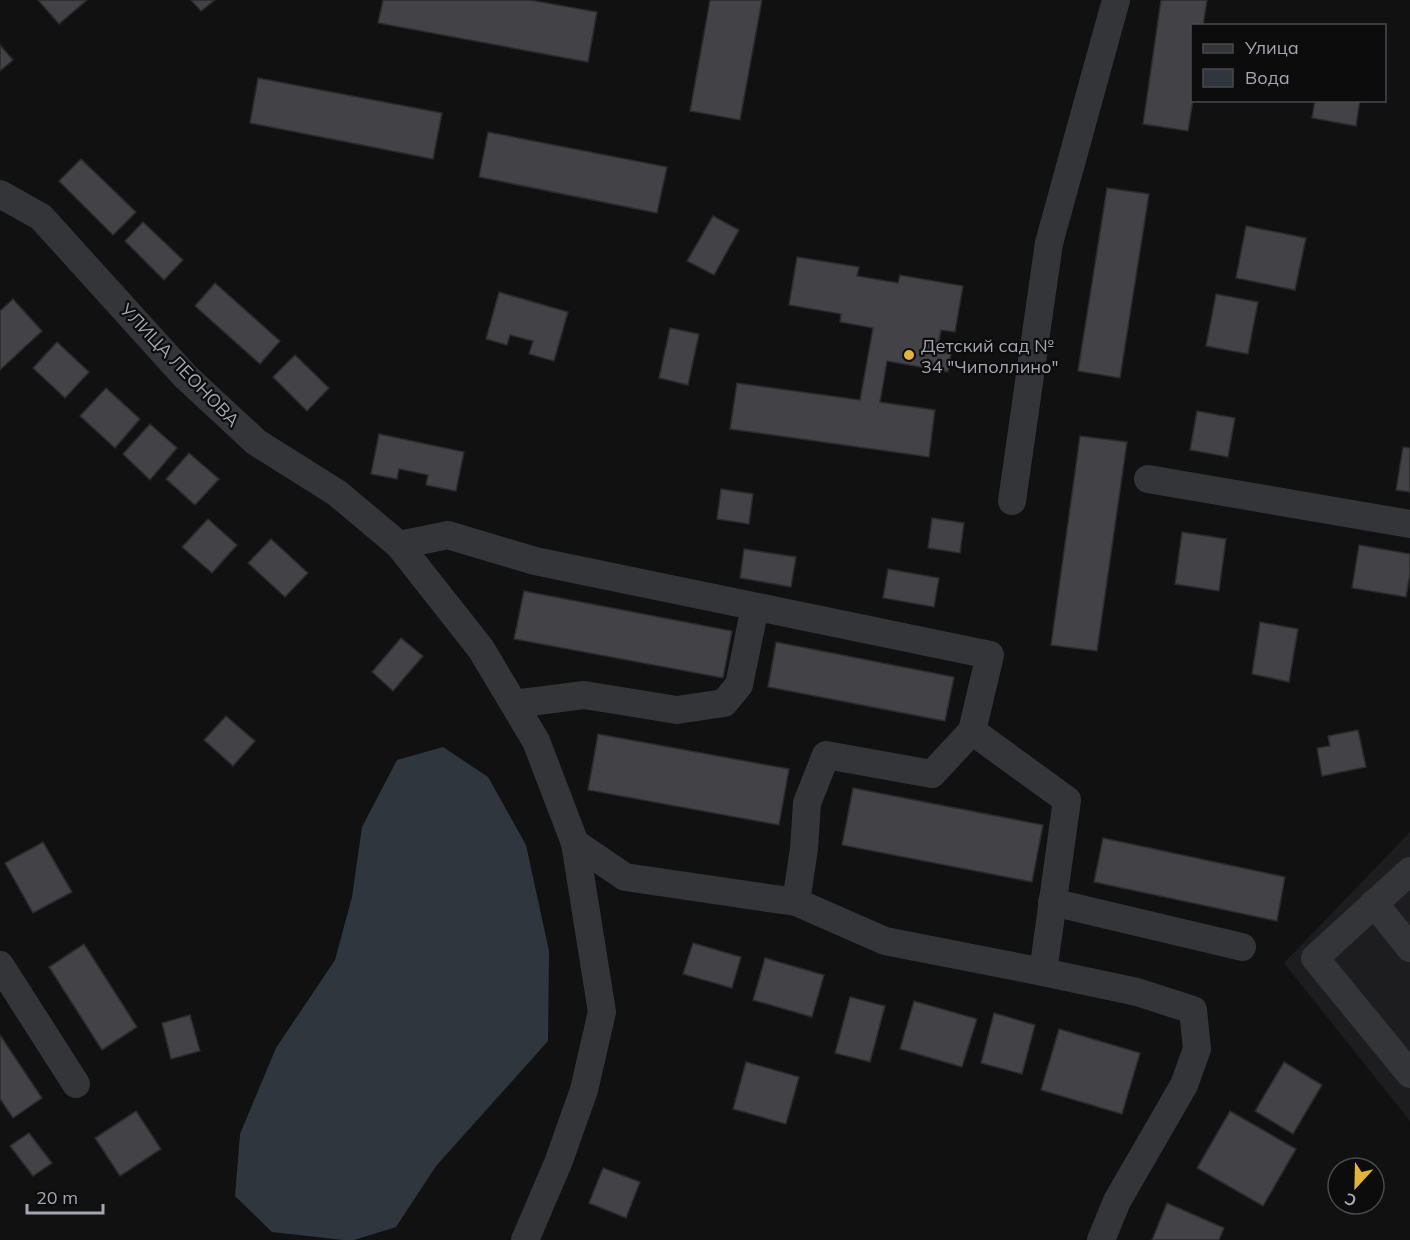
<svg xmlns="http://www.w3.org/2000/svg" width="1410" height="1240" font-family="Mulish,sans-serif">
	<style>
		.built { fill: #1d1d1f }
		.water { fill: #30363d }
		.building { fill: #434347; stroke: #2b2b2e; stroke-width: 1.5 }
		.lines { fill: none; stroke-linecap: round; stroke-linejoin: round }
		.minor { stroke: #343539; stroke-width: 28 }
		.poi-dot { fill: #dfb33c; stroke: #0c0c0d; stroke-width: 2 }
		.labels { text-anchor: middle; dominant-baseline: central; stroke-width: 4.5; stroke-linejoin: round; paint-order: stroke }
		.poi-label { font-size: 18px; fill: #a4a7b1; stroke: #0c0c0d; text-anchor: start }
		.street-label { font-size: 18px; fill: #a4a7b1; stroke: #0c0c0d }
	</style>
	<rect width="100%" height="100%" fill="#111112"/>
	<!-- built -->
	<polygon class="built" points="1410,832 1410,1121 1284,963"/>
	<!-- water -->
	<polygon class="water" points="443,747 488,777 526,845 549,951 548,1041 436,1166 396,1227 354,1240 343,1240 272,1232 235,1196 240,1134 276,1048 335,960 352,897 362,827 397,760"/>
	<!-- building -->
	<g class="building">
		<polygon points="38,0 87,0 59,24"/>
		<polygon points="191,0 215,0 201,11"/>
		<polygon points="383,0 530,0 597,12 588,62 378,23"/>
		<polygon points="710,0 762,0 740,120 690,111"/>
		<polygon points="1161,0 1207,0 1203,26 1192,26 1193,100 1188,131 1143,124"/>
		<polygon points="0,45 13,60 0,71"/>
		<polygon points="258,78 442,113 433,159 250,123"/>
		<polygon points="1315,100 1360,100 1356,126 1312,118"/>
		<polygon points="488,132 667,167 657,213 479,177"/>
		<polygon points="81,159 136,212 113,235 59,181"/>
		<polygon points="1107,188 1149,194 1120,378 1078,371"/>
		<polygon points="713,216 739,230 714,275 687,261"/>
		<polygon points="143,222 183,260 164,280 125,241"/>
		<polygon points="1246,226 1306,238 1295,290 1236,278"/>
		<polygon points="797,257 859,267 857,276 898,283 900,275 963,286 955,332 941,330 938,346 952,348 948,372 887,361 880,402 935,410 929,457 730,429 737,383 860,400 873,328 840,322 841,314 789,305"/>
		<polygon points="215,283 280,341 260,364 195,306"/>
		<polygon points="499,292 568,312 554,361 529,354 533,341 510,335 507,345 486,339"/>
		<polygon points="1216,294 1258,302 1248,354 1206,346"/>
		<polygon points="13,299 42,331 0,370 0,311"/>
		<polygon points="670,328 699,334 688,385 659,378"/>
		<polygon points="57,342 89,372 65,398 33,368"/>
		<polygon points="295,355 329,388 307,411 273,377"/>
		<polygon points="106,388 140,419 115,448 80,416"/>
		<polygon points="1197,411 1235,418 1228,457 1190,450"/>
		<polygon points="150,424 177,448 150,480 123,454"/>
		<polygon points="379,434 464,452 456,491 426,485 428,475 399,469 397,479 371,474"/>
		<polygon points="1080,436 1127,442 1097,651 1051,645"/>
		<polygon points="1403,447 1410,448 1410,492 1396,490"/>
		<polygon points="189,453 219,479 195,505 166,479"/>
		<polygon points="721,489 753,494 749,524 717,519"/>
		<polygon points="932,518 964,523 960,553 928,548"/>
		<polygon points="208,519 237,545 212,573 182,547"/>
		<polygon points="1182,532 1226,539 1219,591 1175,584"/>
		<polygon points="271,539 308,573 285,597 248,563"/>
		<polygon points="1359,545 1410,554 1410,574 1406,597 1352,588"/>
		<polygon points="744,549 796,557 791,587 740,578"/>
		<polygon points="888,569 939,578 934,607 883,598"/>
		<polygon points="524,591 732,631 723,678 514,639"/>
		<polygon points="1260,622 1298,629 1289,682 1252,674"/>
		<polygon points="401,638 423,656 393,691 372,672"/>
		<polygon points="776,642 954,677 945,721 768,687"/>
		<polygon points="226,716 255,741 233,766 204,740"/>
		<polygon points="1358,730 1366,767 1322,776 1317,748 1330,746 1328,736"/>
		<polygon points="598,734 789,769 779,825 588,790"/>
		<polygon points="853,788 1043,825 1032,882 842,845"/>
		<polygon points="1103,838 1285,877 1277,921 1094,882"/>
		<polygon points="43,842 72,892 33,913 5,863"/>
		<polygon points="693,943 741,957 732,988 683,974"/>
		<polygon points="84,944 137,1027 102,1050 49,967"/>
		<polygon points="765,958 824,975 812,1017 753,1000"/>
		<polygon points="850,997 885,1006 870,1062 835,1053"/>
		<polygon points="914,1001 977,1019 962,1067 900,1049"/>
		<polygon points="994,1013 1035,1025 1022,1074 981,1063"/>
		<polygon points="190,1015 200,1051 171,1059 162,1023"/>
		<polygon points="1059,1029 1140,1053 1122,1114 1041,1090"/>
		<polygon points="0,1035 42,1098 13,1118 0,1099"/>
		<polygon points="746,1062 799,1077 786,1124 733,1109"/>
		<polygon points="1284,1062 1322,1085 1293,1134 1255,1111"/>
		<polygon points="136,1111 161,1149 120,1176 95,1138"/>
		<polygon points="1230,1111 1296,1149 1263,1206 1197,1168"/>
		<polygon points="29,1133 52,1163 33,1176 10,1146"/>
		<polygon points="603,1168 640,1182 626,1218 589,1203"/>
		<polygon points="1167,1203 1224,1228 1219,1240 1152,1240"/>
	</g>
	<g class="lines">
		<!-- minor -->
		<g class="minor">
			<polyline points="0,194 41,217 185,376 256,442 337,493 399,545 481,649 536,741 575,843 625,877 796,902 885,941 1043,972 1137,992 1193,1010 1197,1049 1184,1085 1117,1201 1101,1240"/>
			<polyline points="1148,479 1410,524"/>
			<polyline points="1012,501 1049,243 1116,0"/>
			<polyline points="399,545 448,535 535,561 990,655 972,731 1067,800 1043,972"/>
			<polyline points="514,704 584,695 677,710 724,703 739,685 755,607"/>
			<polyline points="1410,871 1315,958 1410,1074"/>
			<polyline points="796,902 804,849 807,803 826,755 932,774 972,731"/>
			<polyline points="1052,902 1242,947"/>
			<polyline points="1374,903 1410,948"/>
			<polyline points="0,965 76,1084"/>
			<polyline points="525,1240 558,1163 584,1090 602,1012 575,843"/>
		</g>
	</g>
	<!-- markers -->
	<circle class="poi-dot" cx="909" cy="355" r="6"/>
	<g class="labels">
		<!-- poi labels -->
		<g class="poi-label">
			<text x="921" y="345">Детский сад №<tspan x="921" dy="21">34 "Чиполлино"</tspan></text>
		</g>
		<!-- street labels -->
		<g class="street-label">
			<text transform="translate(180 365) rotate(46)">УЛИЦА ЛЕОНОВА</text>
		</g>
	</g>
	<!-- legend -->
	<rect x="1191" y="24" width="195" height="78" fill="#0c0c0d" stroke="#494a4f" stroke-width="1.5"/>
	<rect x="1203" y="44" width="30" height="9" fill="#343539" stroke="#494a4f" stroke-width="1.5"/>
	<text x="1245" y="54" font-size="18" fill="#a4a7b1">Улица</text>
	<rect x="1203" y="69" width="30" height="18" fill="#30363d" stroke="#494a4f" stroke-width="1.5"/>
	<text x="1245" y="84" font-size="18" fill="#a4a7b1">Вода</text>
	<!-- north arrow -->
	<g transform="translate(1356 1186) rotate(202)"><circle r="28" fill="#0c0c0d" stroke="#494a4f" stroke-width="1.5"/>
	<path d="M0-4.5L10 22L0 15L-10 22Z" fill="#dfb33c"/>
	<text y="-9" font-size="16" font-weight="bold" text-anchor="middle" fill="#a4a7b1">С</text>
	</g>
	<!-- scale -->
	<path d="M27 1204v9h76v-9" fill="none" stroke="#a4a7b1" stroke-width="3"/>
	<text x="36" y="1204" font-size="18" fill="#a4a7b1" stroke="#0c0c0d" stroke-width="4.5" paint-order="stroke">20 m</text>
</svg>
